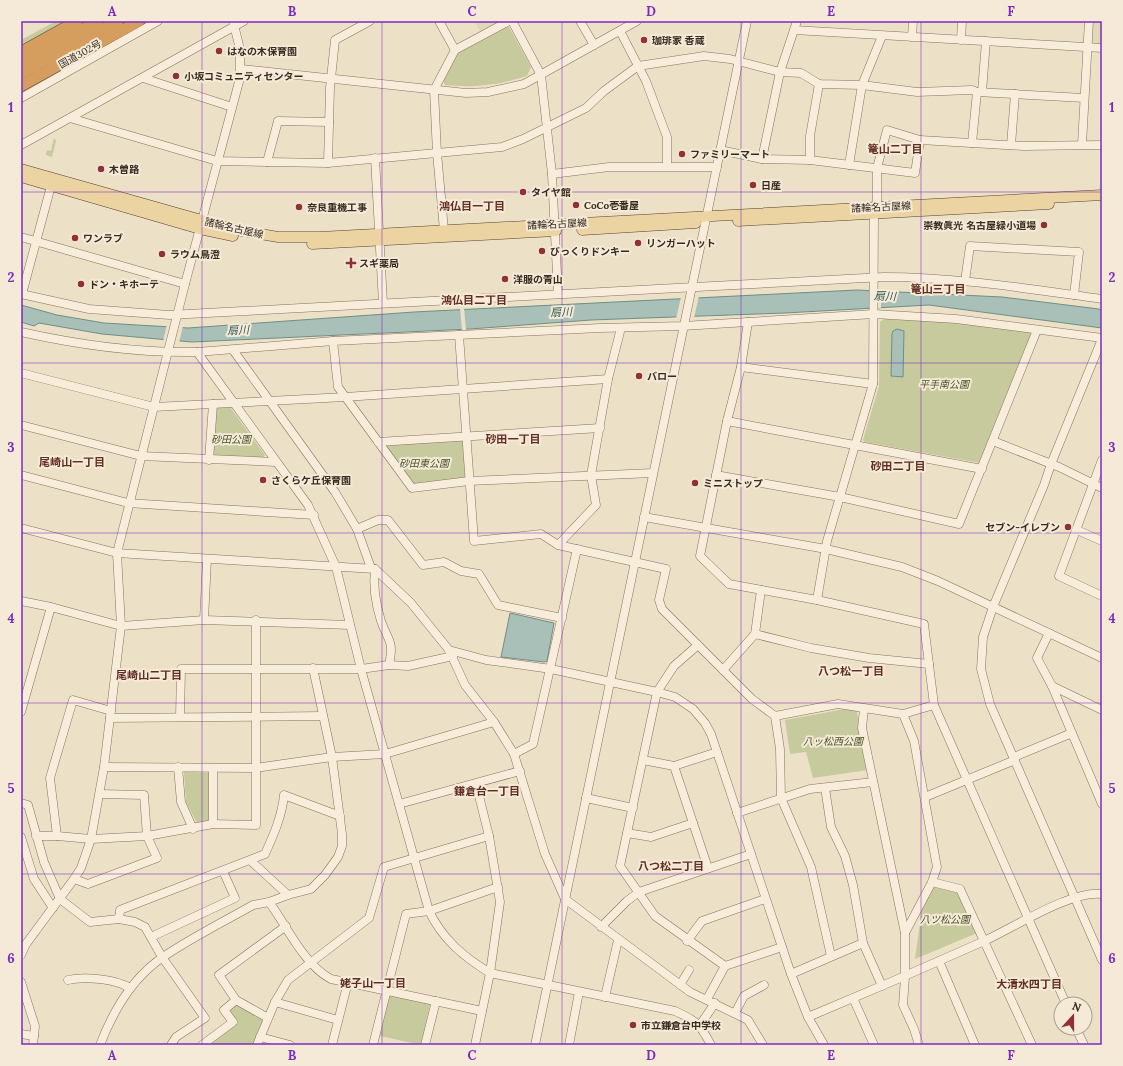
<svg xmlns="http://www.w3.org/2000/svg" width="1123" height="1066" font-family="Lora,'Noto Sans JP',serif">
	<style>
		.farmland { fill: #e1d9b5 }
		.green { fill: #c6ca9c }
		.water { fill: #a8c0b8; stroke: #6f8e85 }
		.pier { fill: #ece0c7 }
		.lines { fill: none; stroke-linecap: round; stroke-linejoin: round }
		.minor-casing { stroke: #87725e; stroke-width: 9 }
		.major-casing { stroke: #554131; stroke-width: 11 }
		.highway-casing { stroke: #554131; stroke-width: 12 }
		.minor { stroke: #f7edda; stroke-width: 8 }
		.major { stroke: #ecd3a2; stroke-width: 10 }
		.highway { stroke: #d59d5e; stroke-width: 11 }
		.grid { fill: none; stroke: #7b2cbf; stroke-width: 1; stroke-opacity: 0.55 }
		.poi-dot { fill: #923135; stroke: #f4ead7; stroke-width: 1.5 }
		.labels { text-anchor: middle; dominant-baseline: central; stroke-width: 4; stroke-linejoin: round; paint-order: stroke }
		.poi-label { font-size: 10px; font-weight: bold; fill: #382b20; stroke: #f4ead7; text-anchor: start }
		.street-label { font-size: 10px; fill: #382b20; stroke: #f4ead7 }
		.park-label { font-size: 10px; font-style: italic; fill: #4a5328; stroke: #f4ead7 }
		.neighbourhood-label { font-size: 11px; font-weight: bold; fill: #622d22; stroke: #f4ead7 }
		.water-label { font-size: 11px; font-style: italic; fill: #315753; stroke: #f4ead7 }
		.neatline { fill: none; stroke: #7b2cbf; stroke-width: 1.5 }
		.grid-label { font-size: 13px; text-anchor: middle; font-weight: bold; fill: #7b2cbf }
	</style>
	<rect width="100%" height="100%" fill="#ece0c7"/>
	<!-- farmland -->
	<g class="farmland">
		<polygon points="474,21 502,21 481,33"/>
		<polygon points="1091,21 1102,21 1102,46 1094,45 1091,42"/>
	</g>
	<!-- green -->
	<g class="green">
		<polygon points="56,21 65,21 21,45 21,40"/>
		<path d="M505,26L509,27L531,67L527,76C497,85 476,88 445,85L443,80L457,52Z"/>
		<polygon points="54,138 56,141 52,157 46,155 47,150 51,151"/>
		<polygon points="918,318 1032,332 980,463 865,442 863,440 879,386 880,322 884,319"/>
		<polygon points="216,407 230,407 265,455 262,460 213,457 211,454"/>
		<polygon points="466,436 469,481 412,488 378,442"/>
		<polygon points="856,707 868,770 813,778 806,752 790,754 785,720"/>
		<polygon points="184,772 209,773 209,822 197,823 186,802"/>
		<polygon points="936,883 957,887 977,933 915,959 922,909"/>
		<polygon points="389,995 430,1004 421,1045 380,1036"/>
		<polygon points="237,1004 264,1020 255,1045 207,1045 238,1023 230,1011"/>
	</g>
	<!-- water -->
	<g class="water">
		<polygon points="857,290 1002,297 1099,309 1102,311 1102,328 929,305 785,313 591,320 470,329 192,342 102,334 39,323 34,326 21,322 21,305 57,315 104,323 188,328 414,312"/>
		<polygon points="897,329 904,331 903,377 891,376 892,334 893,331"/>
		<polygon points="510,613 554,623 547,661 544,662 501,657"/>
	</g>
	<!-- pier -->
	<g class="pier">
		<rect x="870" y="289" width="11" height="19"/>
		<polygon points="699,296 694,318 676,319 681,297"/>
		<polygon points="460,308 464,308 466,330 462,331"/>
		<polygon points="167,324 183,326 179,343 163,342"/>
	</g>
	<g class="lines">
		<defs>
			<g id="minor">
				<polyline points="439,21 455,50"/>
				<polyline points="512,21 541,75 552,174 558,294"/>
				<polyline points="580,21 594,45"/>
				<polyline points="794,30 797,21"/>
				<polyline points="620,31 646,81 667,137 667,166"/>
				<polyline points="912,37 913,21"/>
				<polyline points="961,40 962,21"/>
				<polyline points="241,69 466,93 488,92 524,84 637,21"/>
				<polyline points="143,78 232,107"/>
				<polyline points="819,84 810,136 810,160 915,173 920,140 1023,146 1102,145"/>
				<polyline points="982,92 986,41"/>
				<polyline points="21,98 158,21"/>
				<polyline points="70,118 217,161 328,163 502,147 523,139 586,108 604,91 638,66 704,56 730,59 780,72 801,73 819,84 862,85 917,92 972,90 977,92 1084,98"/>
				<polyline points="972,143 977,92"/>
				<polyline points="1082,144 1089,21"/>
				<polyline points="21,145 244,21"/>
				<polyline points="1011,145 1015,94"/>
				<polyline points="720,150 762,159"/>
				<polyline points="375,158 383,303"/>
				<polyline points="810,160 762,159 780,72 794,30 1102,48"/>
				<polyline points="267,162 278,121 329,122"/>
				<polyline points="328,163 330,88 335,40 370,21"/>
				<polyline points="849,165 862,85 882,36"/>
				<polyline points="552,174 609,167 717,167"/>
				<polyline points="877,207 877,168 887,130 920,140"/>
				<polyline points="444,230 437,153 434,90 455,50 509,21"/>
				<polyline points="21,237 185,284"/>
				<polyline points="965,281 970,246 1079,252 1074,295"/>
				<path d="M21,294L89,309L169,315L884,277C957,277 1030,289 1102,299"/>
				<polyline points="22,294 51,186"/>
				<polyline points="748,322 741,367 727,421 700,556 729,584 817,600 924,624 934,705 1066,1004"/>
				<path d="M21,332C79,345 137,353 197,352L308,505L336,567L361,669L429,911C443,940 464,957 490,973L675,1011C697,1021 700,1024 711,1045"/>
				<polyline points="459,335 474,541 541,534 558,545 666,569 659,600 662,609 752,699 775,716 780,749 781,798 811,867 831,956"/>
				<polyline points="1102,339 1051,464 1044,485 993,607 983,637 981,669 990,704 1102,960"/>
				<polyline points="333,341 338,387 412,488 469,481 653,473"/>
				<polyline points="233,350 335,492 357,529 371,568"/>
				<polyline points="197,352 333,341 600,328 683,326 874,314 956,319 1102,338"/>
				<polyline points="741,367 873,384"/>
				<polyline points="21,373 154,407 345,397 608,379"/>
				<polyline points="727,421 982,469"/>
				<polyline points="21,425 141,456 276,462"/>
				<polyline points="993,441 1059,467 1102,488"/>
				<polyline points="378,442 600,428"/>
				<polyline points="209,460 213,404"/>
				<polyline points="1102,460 1059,576 1102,596"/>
				<polyline points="21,475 128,503 314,515"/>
				<polyline points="716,475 840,497 959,524 1037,330"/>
				<polyline points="644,517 826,549 902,567 938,581 1102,658"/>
				<polyline points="21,528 117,553 375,569 411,603 449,650 465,685 494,722 514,754 545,854 565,899 690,992 748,1020 763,1045"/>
				<polyline points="357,529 378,520 388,520 423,565 444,562 461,571 479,574 498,605 562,618"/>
				<polyline points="1077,530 1102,541"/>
				<polyline points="558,545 596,505 591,475 608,379 621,328"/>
				<path d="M375,569C373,585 376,605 381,621C389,643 394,640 389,665"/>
				<polyline points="817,600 827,541 873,384 874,214"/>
				<polyline points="21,601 51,607 121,626 204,620 350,625"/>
				<polyline points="204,620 207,559"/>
				<polyline points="1049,633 1037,658 1052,686 1102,804"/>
				<polyline points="755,634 811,648 869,658 929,664"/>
				<polyline points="698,645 674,666 657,692 620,866 655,916 725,966"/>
				<polyline points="449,650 486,660 551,669 657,692 675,697 693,709 705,723 711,734 791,974 808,1017 824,1045"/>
				<polyline points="723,670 755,634 761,590"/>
				<polyline points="1052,686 1102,710"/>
				<polyline points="864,709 862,728 905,933 905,977 903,1005 914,1029 919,1045"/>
				<polyline points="21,712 51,607"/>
				<polyline points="903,714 914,741 937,867 932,882 905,933"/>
				<polyline points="775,716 838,704 903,714 934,705"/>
				<polyline points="180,717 181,669 361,669 389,665 408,666 453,656"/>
				<polyline points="110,718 323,716"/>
				<polyline points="514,754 533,744 577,549"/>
				<polyline points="1014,757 1072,733"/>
				<polyline points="643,760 674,766 717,752"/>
				<polyline points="674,766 708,868"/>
				<polyline points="104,767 255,768 332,757 385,754 494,722"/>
				<polyline points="178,767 181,802 193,829"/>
				<polyline points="825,788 831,827 845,856 853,885 863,943 882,986"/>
				<polyline points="925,797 1015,760"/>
				<polyline points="586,798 633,808"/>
				<polyline points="21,803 28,805 44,862 60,899 90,922 119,919 135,922 145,927 162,957 205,1018 176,1037 171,1045"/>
				<polyline points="399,804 520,771"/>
				<polyline points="737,813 810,789 873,782"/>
				<polyline points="213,824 213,768"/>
				<polyline points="627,833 651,837 693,823"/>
				<polyline points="36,836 57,836 91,839 147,836 213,824 256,825 256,620"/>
				<polyline points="57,836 50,778 73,700 111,711"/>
				<polyline points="21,837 34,879 53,908"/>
				<polyline points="251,861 288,895"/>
				<polyline points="74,879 88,884 157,858 147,836 144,795 100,794"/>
				<polyline points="932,882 960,889 1032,1045"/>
				<path d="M269,902C287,926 304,965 331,979L482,1011"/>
				<path d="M119,919L120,910L265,854C274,834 282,816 284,795L340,816"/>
				<polyline points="601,927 627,901 639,892 751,854"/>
				<polyline points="151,937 235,898 223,871"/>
				<polyline points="687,941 702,921 765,899"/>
				<polyline points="21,955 26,944 74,879 81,868 91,839 104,767 121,626 117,553 185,284 240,78 240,49 233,21"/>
				<polyline points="939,961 975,1045"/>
				<polyline points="791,974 863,943"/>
				<path d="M68,980C84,976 116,979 130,988"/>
				<polyline points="21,982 35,1026 33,1045"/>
				<polyline points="680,985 689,970"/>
				<polyline points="605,997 618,940"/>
				<polyline points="853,998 874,1045"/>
				<polyline points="707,999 725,966 782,947"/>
				<polyline points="275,1002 338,1020"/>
				<polyline points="735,1013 744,996 764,985"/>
				<path d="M808,1017C866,993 924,968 982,942C1012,929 1070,890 1102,894"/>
				<polyline points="268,1018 236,1000 219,975 286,926"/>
				<polyline points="700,1025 715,1003"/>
				<polyline points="1076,1028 1084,1045"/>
				<polyline points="21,1034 34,1036"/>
				<polyline points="260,1037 290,1045"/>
				<path d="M100,1045C113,1011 132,978 163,957C191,938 223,922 253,905L269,902L288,895L311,889L325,875L338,857L342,846V834L332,757L313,668"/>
				<polyline points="202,1045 233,1022 224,1010 236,1000"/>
				<polyline points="257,1045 275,1002 288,980 369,918 384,867 489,836"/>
				<polyline points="332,1045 348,982"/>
				<polyline points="373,1045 406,914 429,911 498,887"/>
				<polyline points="425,1045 436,1001"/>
				<polyline points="475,1045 490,973 500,902 489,836 476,784"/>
				<polyline points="535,1045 747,21"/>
				<polyline points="569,1045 579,992"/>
			</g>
			<g id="major">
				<polyline points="21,169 237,230 278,237 320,237 1102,195"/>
				<polyline points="21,177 200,229 233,236"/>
				<polyline points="738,221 1049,204"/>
				<polyline points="582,230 696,223"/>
				<polyline points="312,244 556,231"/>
			</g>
			<g id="highway">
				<polyline points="21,52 77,21"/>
				<polyline points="21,63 98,21"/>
				<polyline points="21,74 118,21"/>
				<polyline points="21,86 139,21"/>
			</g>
		</defs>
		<!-- minor casing -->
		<use href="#minor" class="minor-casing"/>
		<!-- major casing -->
		<use href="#major" class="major-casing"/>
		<!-- highway casing -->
		<use href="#highway" class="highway-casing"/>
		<!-- minor -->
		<use href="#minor" class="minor"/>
		<!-- major -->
		<use href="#major" class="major"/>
		<!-- highway -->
		<use href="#highway" class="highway"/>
	</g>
	<!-- grid -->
	<path class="grid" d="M202,21V1045M382,21V1045M562,21V1045M741,21V1045M921,21V1045M21,192H1102M21,363H1102M21,533H1102M21,703H1102M21,874H1102"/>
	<!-- markers -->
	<g class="poi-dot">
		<circle cx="644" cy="40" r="4"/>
		<circle cx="219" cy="51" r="4"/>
		<circle cx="176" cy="76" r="4"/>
		<circle cx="682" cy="154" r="4"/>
		<circle cx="101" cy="169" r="4"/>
		<circle cx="753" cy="185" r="4"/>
		<circle cx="523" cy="192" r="4"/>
		<circle cx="576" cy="205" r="4"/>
		<circle cx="299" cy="207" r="4"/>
		<circle cx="1044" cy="225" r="4"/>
		<circle cx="75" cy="238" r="4"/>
		<circle cx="638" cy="243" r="4"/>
		<circle cx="542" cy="251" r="4"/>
		<circle cx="162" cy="254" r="4"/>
		<path d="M349 257h4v4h4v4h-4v4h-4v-4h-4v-4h4z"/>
		<circle cx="505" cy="279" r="4"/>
		<circle cx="81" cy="284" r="4"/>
		<circle cx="639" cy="376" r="4"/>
		<circle cx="263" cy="480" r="4"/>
		<circle cx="695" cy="483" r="4"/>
		<circle cx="1068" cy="527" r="4"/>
		<circle cx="633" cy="1025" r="4"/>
	</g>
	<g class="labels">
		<!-- poi labels -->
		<g class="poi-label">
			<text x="652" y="40">珈琲家 香蔵</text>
			<text x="227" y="51">はなの木保育園</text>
			<text x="184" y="76">小坂コミュニティセンター</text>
			<text x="690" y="154">ファミリーマート</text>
			<text x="109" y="169">木曽路</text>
			<text x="761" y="185">日産</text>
			<text x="531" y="192">タイヤ館</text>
			<text x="584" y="205">CoCo壱番屋</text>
			<text x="307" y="207">奈良重機工事</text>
			<text x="1036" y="225" text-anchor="end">崇教眞光 名古屋緑小道場</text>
			<text x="83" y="238">ワンラブ</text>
			<text x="646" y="243">リンガーハット</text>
			<text x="550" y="251">びっくりドンキー</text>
			<text x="170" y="254">ラウム鳥澄</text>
			<text x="359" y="263">スギ薬局</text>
			<text x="513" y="279">洋服の青山</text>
			<text x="89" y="284">ドン・キホーテ</text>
			<text x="647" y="376">バロー</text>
			<text x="271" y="480">さくらケ丘保育園</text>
			<text x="703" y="483">ミニストップ</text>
			<text x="1060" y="527" text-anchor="end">セブン-イレブン</text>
			<text x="641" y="1025">市立鎌倉台中学校</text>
		</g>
		<!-- street labels -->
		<g class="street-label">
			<text transform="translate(80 54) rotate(-29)">国道302号</text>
			<text transform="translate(881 207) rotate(-3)">諸輪名古屋線</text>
			<text transform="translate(557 224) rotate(-3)">諸輪名古屋線</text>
			<text transform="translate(234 228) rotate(13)">諸輪名古屋線</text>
		</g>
		<!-- park labels -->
		<g class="park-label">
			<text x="944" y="384">平手南公園</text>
			<text x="231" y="439">砂田公園</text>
			<text x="424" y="463">砂田東公園</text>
			<text x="833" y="741">八ッ松西公園</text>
			<text x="945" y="919">八ツ松公園</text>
		</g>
		<!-- neighbourhood labels -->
		<g class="neighbourhood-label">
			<text x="895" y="149">篭山二丁目</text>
			<text x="472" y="206">鴻仏目一丁目</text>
			<text x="938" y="289">篭山三丁目</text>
			<text x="474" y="300">鴻仏目二丁目</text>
			<text x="513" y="439">砂田一丁目</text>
			<text x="72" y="462">尾崎山一丁目</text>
			<text x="898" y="466">砂田二丁目</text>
			<text x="851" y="671">八つ松一丁目</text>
			<text x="149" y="675">尾崎山二丁目</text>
			<text x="487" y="791">鎌倉台一丁目</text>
			<text x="671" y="866">八つ松二丁目</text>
			<text x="373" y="983">姥子山一丁目</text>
			<text x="1029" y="984">大清水四丁目</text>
		</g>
		<!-- water labels -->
		<g class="water-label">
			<text transform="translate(885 296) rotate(2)">扇川</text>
			<text transform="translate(561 312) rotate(-3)">扇川</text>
			<text transform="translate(238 330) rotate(-3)">扇川</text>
		</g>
	</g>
	<!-- border -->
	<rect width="1123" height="1066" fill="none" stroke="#f4ead7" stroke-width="44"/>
	<!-- north arrow -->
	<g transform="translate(1073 1016) rotate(21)"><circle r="19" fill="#f4ead7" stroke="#a99e8e"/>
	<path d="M0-3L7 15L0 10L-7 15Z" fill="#923135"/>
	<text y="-6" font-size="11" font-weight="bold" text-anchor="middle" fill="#382b20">N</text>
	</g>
	<rect x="22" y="22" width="1079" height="1022" class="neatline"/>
	<g class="grid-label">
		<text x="112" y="16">A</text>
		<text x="292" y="16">B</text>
		<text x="472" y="16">C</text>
		<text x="651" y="16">D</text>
		<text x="831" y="16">E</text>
		<text x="1011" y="16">F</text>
		<text x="11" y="112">1</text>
		<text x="1112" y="112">1</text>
		<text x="11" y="282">2</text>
		<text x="1112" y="282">2</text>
		<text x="11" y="452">3</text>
		<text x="1112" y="452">3</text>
		<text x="11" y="623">4</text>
		<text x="1112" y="623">4</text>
		<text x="11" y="793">5</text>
		<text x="1112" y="793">5</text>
		<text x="11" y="963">6</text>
		<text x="1112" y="963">6</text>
		<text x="112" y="1060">A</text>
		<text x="292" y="1060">B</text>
		<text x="472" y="1060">C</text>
		<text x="651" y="1060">D</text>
		<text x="831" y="1060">E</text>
		<text x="1011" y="1060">F</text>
	</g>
</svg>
